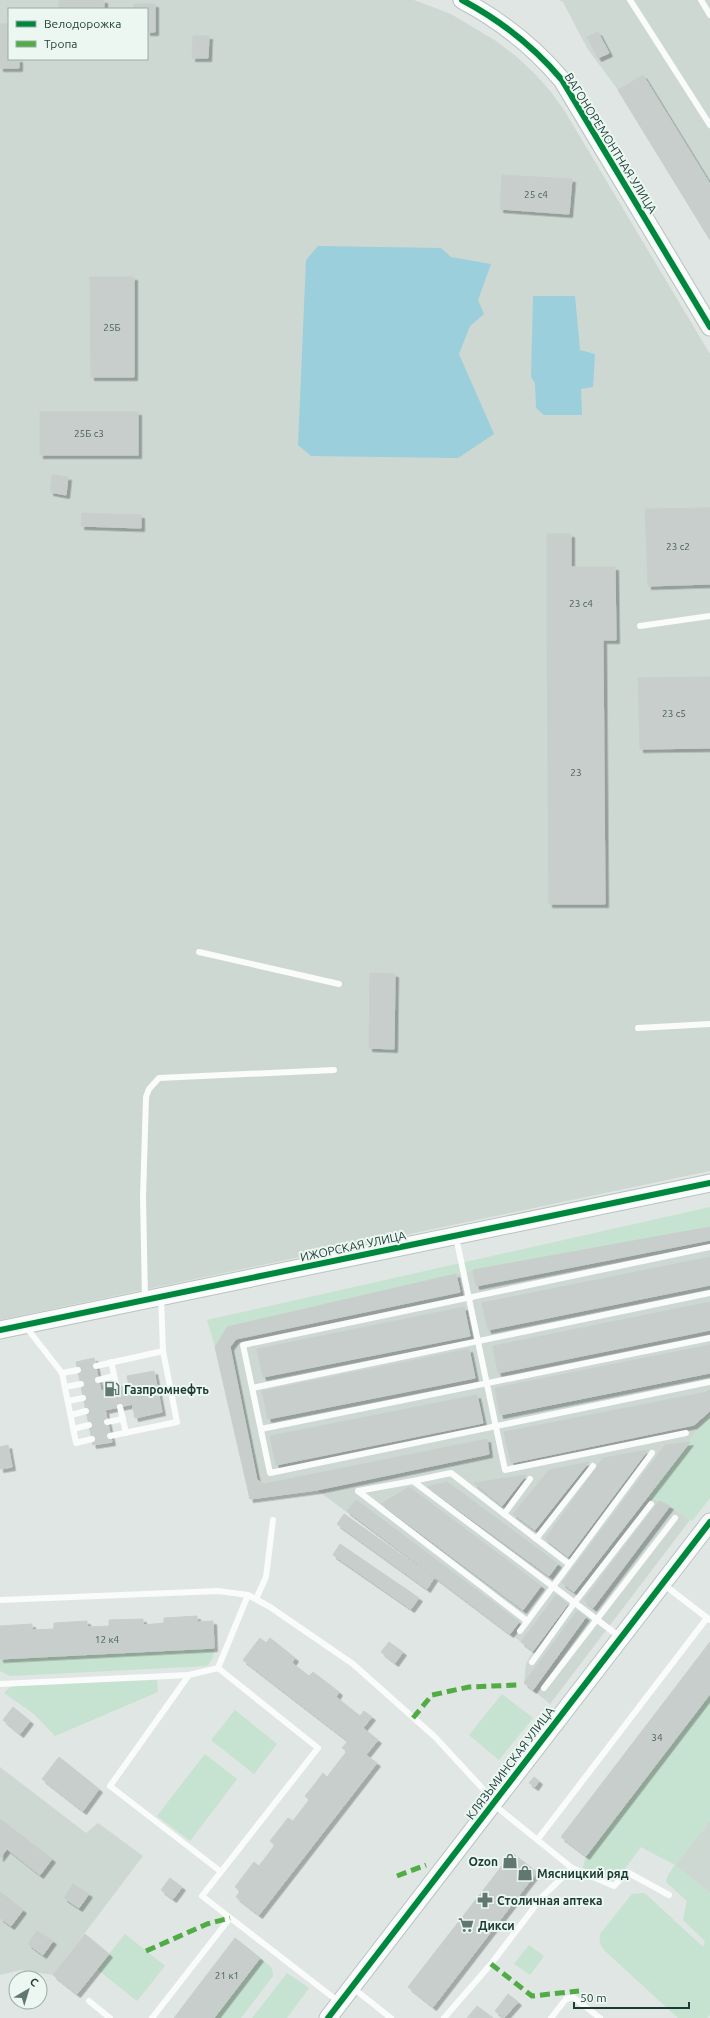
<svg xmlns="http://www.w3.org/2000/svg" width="710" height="2018" font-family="Ubuntu,sans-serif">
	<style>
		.built { fill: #cdd8d3; fill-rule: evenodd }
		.green { fill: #c6e2d0 }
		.water { fill: #9acfdb }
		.building { fill: #c7cecb; stroke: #c8cfcc; filter: url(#shadow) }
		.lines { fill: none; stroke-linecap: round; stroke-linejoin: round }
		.secondary-casing { stroke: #b8c3c0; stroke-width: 19 }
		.lane { stroke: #fafbfb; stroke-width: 6 }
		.secondary { stroke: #fafbfb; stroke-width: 17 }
		.quiet { stroke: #52ac45; stroke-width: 5; stroke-dasharray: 10 5; stroke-linecap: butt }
		.cycleway-casing { stroke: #ecf7f2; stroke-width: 8 }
		.cycleway { stroke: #00873e; stroke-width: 6 }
		.labels { text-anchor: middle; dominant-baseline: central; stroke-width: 4; stroke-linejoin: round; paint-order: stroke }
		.number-label { font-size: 10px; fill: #48605a }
		.street-label { font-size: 12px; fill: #1c3b34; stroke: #ecf7f2 }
		.poi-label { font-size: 12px; font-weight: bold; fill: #1c3b34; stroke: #ecf7f2; text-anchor: start }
	</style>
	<defs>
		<filter id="shadow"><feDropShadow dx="3.5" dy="3.5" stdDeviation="0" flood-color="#0004"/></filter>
	</defs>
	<rect width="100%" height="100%" fill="#e0e6e3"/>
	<!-- built -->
	<g class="built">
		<path d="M0,0H414L451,14L496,41L517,57L536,75L551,92L564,110L710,354V1171L0,1320ZM9,9H147V59H9Z"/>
		<polygon points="559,0 710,0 710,240 618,90 587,48 563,2"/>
		<polygon points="710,1227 710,1414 647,1496 670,1506 690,1520 550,1704 524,1683 526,1664 533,1651 317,1490 250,1499 215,1347 227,1327 473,1270"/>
		<polygon points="0,1767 86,1833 98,1823 143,1856 53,1975 21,1970 0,1975"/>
		<polygon points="710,1821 710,1893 675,1865"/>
	</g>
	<!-- green -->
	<g class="green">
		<polygon points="710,1207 710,1227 473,1270 227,1327 215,1347 207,1320"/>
		<polygon points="710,1414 710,1498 692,1521 670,1506 647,1496"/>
		<polygon points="214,1648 213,1658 207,1666 10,1676 0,1671 0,1659"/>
		<polygon points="157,1680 158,1692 55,1736 34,1714 4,1693 10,1687 18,1685"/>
		<polygon points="502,1694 533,1718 499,1760 469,1735"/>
		<path d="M710,1694V1821L675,1865L710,1893V2015L707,2018H678L604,1950C600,1944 599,1941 600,1934L632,1894L644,1893L649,1897L703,1947L705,1941L683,1920L687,1901L666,1882L668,1875L675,1865L641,1847L620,1875C605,1878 596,1876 583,1867L586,1856Z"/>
		<polygon points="235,1710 277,1744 254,1774 211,1740"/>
		<polygon points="205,1754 237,1779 190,1841 157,1816"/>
		<polygon points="125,1934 165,1966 137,2001 97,1969"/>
		<polygon points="529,1945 544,1956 530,1975 514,1964"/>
		<polygon points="260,1958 272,1968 273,1976 241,2018 214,2018"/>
		<polygon points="287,1973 309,1988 287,2018 252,2018"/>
	</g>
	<!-- water -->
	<g class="water">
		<polygon points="318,246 441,248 451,257 491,264 478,300 484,314 470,326 459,354 494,434 458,458 311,456 298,445 306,260"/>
		<polygon points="533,296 575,296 580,350 595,354 593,387 581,389 582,415 544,415 536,408 535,383 531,377"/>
	</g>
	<!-- building -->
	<g class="building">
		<rect x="59" y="0" width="45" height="9"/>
		<polygon points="134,4 155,4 155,32 147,32 147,9 134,9"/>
		<polygon points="0,24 9,24 9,59 19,59 19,68 0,68"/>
		<polygon points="598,32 609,53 598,58 587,37"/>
		<polygon points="193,36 209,36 208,58 192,58"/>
		<polygon points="643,75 710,184 710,240 618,90"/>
		<polygon points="502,175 572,179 569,214 500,209"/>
		<polygon points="90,277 134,277 134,377 91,377"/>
		<rect x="40" y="412" width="98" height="43"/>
		<polygon points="52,475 68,477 66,495 50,492"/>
		<polygon points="710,508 710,584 648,586 645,509"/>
		<polygon points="82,513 141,515 141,528 81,526"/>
		<polygon points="547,534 571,534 571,567 615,567 616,640 547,640"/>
		<polygon points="547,640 603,640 605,904 549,904"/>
		<polygon points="710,677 710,748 640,749 638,678"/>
		<polygon points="370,973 395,974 394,1049 369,1048"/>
		<polygon points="710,1227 710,1240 476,1286 473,1270"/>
		<polygon points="710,1257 710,1285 488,1330 482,1303"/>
		<polygon points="456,1274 460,1292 236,1339 230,1347 257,1480 264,1484 487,1439 489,1454 317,1490 250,1499 215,1347 227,1327"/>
		<polygon points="710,1302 710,1330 498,1373 493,1346"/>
		<polygon points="464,1307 470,1336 263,1377 257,1349"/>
		<polygon points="710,1345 710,1373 500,1415 495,1388"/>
		<polygon points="469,1349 475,1378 268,1419 262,1391"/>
		<polygon points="94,1358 101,1391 129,1385 133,1404 105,1410 112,1442 93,1445 76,1362"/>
		<polygon points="154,1371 162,1412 135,1418 127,1376"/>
		<polygon points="710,1389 710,1411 694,1425 511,1463 504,1432 707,1392"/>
		<polygon points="477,1395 483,1423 276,1465 270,1436"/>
		<polygon points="690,1442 574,1592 562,1583 665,1445"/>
		<polygon points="8,1445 12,1467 0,1469 0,1447"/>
		<polygon points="648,1450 568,1557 545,1539 603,1458"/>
		<polygon points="589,1462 535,1530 513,1514 549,1470"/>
		<polygon points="526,1475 502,1506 474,1483 493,1480"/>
		<polygon points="447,1482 558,1564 549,1576 427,1487"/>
		<polygon points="409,1487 541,1586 523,1610 381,1504"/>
		<polygon points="356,1500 519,1622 510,1634 347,1511"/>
		<polygon points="659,1501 670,1506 593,1608 584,1600"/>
		<polygon points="344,1514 434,1578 427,1589 337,1524"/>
		<polygon points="340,1544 419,1598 411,1609 333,1555"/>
		<polygon points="556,1595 568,1604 533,1651 521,1642"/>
		<polygon points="577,1611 586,1617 533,1690 524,1683"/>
		<polygon points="197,1616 197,1622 213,1621 214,1648 0,1659 0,1626 32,1624 32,1630 54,1629 54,1623 87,1621 87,1627 109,1626 109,1620 143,1619 143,1625 164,1623 164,1618"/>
		<polygon points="260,1638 266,1643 270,1638 295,1658 292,1663 309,1676 313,1672 339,1692 336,1697 360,1716 364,1711 372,1717 363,1728 378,1740 366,1755 377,1763 259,1915 236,1897 240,1891 235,1887 254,1862 259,1866 275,1845 270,1841 288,1818 293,1821 309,1800 305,1796 314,1785 323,1773 327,1777 347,1751 342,1748 348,1741 243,1660"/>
		<polygon points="389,1642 403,1652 395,1663 381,1652"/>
		<polygon points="710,1642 710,1694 586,1856 561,1837"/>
		<polygon points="13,1707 30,1721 20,1734 3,1720"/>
		<polygon points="59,1757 99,1789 83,1811 42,1779"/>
		<polygon points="534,1777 539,1781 535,1787 529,1783"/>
		<polygon points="0,1819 52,1859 40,1875 7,1849 0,1858"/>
		<polygon points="512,1853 537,1872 433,2007 408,1987"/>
		<polygon points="170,1878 182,1887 173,1899 161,1890"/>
		<polygon points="73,1884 89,1894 79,1908 64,1898"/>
		<polygon points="0,1892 23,1910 11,1926 0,1918"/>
		<polygon points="37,1931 53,1941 43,1955 28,1944"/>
		<polygon points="85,1934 109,1954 77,1994 53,1975"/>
		<polygon points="235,1938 260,1958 214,2018 174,2018"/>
		<polygon points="508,1994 518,2002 504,2018 495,2011"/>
		<polygon points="477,2006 493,2018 467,2018"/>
	</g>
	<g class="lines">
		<defs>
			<g id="secondary">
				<path d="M462,0C500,20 534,47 562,80L710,327"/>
				<polyline points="0,1330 710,1183"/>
				<polyline points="328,2018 710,1522"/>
			</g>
		</defs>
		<!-- secondary casing -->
		<use href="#secondary" class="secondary-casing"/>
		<!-- lane -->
		<g class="lane">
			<polyline points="630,0 710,125"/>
			<polyline points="701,0 710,15"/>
			<polyline points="640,626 710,616"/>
			<polyline points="199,952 339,984"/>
			<polyline points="638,1028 710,1024"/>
			<polyline points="456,1237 505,1470 686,1433"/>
			<polyline points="145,1299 143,1197 146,1097 149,1089 159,1078 334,1070"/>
			<polyline points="26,1327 62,1373 76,1443 92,1439"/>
			<polyline points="111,1362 117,1388"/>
			<polyline points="96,1366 163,1351"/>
			<polyline points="62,1373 78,1370"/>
			<polyline points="98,1380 114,1376"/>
			<polyline points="709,1382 270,1473 243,1345 710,1247"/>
			<polyline points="65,1387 81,1384"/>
			<polyline points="252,1388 710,1293"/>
			<polyline points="68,1401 83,1398"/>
			<polyline points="120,1407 126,1433"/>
			<polyline points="71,1415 86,1411"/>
			<polyline points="107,1422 123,1419"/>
			<polyline points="73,1429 89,1425"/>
			<polyline points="261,1429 710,1338"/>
			<polyline points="110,1436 177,1422 163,1351 161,1297"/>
			<polyline points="413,1481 451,1473 569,1564"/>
			<polyline points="358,1491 413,1481 620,1637"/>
			<polyline points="358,1491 527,1621"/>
			<polyline points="504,1514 530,1479"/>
			<polyline points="536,1539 593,1466"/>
			<polyline points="663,1584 710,1620"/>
			<polyline points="256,1599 266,1577 273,1520"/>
			<polyline points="0,1600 218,1591 248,1595 270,1607 353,1664 435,1737 484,1790 493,1804 572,1868"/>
			<polyline points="520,1631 652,1453"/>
			<polyline points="532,1662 575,1602 651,1504"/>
			<polyline points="218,1668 248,1595"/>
			<polyline points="189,1675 110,1786 220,1871"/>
			<polyline points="0,1684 189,1675 218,1668 318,1748 202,1896 339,2002"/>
			<polyline points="544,1688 675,1518"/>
			<polyline points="538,1839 707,1618"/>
			<polyline points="353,1988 391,2018"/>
			<polyline points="89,2001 110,2018"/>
			<polyline points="152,2018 230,1918"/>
			<polyline points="444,2018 491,1964 542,1897 572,1868 614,1886 627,1872 669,1895"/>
			<polyline points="551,2018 566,1999 573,1997 600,2018"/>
		</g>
		<!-- secondary -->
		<use href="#secondary" class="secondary"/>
		<!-- quiet -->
		<g class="quiet">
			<polyline points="413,1718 432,1695 469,1687 517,1685"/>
			<polyline points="397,1876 426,1865"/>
			<polyline points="146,1951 207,1924 230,1918"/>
			<polyline points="491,1964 532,1996 579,1991"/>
		</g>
		<defs>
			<g id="cycleway">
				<path d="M462,0C500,20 534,47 562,80L710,327"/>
				<polyline points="0,1330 710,1183"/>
				<polyline points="328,2018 710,1522"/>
			</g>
		</defs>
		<!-- cycleway casing -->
		<use href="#cycleway" class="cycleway-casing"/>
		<!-- cycleway -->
		<use href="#cycleway" class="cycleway"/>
	</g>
	<!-- icons -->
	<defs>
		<symbol id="fuel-bare" viewBox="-9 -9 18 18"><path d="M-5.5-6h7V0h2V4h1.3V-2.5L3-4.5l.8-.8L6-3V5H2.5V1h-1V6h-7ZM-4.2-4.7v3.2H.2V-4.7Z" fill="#617771" stroke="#ecf7f2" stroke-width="2.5" paint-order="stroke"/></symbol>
		<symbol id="shop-bare" viewBox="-9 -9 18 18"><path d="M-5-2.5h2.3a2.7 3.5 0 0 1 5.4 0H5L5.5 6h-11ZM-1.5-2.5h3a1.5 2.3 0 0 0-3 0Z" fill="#617771" stroke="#ecf7f2" stroke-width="2.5" paint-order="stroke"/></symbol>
		<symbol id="pharmacy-bare" viewBox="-9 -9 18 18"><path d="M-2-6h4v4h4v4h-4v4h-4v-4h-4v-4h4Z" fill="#617771" stroke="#ecf7f2" stroke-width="2.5" paint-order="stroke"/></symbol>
		<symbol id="supermarket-bare" viewBox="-9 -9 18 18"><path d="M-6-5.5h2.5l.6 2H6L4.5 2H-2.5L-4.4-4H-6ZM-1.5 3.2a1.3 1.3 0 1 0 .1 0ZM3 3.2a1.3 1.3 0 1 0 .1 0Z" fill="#617771" stroke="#ecf7f2" stroke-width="2.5" paint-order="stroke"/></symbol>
	</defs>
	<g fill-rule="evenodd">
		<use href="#fuel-bare" x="101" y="1378" width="22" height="22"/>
		<use href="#shop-bare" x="499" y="1850" width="22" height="22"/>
		<use href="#shop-bare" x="514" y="1862" width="22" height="22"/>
		<use href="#pharmacy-bare" x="474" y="1889" width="22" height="22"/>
		<use href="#supermarket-bare" x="455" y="1914" width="22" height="22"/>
	</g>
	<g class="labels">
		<!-- number labels -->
		<g class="number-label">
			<text x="536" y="194">25 с4</text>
			<text x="112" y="327">25Б</text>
			<text x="89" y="433">25Б с3</text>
			<text x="678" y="546">23 с2</text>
			<text x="581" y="603">23 с4</text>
			<text x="674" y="713">23 с5</text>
			<text x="576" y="772">23</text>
			<text x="107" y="1639">12 к4</text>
			<text x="657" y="1737">34</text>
			<text x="227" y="1975">21 к1</text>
		</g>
		<!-- street labels -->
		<g class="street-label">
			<text transform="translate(611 143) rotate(58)">ВАГОНОРЕМОНТНАЯ УЛИЦА</text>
			<text transform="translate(353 1246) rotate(-12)">ИЖОРСКАЯ УЛИЦА</text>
			<text transform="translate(510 1763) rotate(-53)">КЛЯЗЬМИНСКАЯ УЛИЦА</text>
		</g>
		<!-- poi labels -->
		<g class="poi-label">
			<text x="124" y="1389">Газпромнефть</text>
			<text x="498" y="1861" text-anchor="end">Ozon</text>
			<text x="537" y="1873">Мясницкий ряд</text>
			<text x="497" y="1900">Столичная аптека</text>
			<text x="478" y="1925">Дикси</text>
		</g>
	</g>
	<!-- legend -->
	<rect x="8" y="8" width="140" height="52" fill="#ecf7f2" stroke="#99aca6"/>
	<rect x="16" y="21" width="20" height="6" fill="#00873e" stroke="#99aca6"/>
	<text x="44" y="28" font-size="12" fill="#1c3b34">Велодорожка</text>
	<rect x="16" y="41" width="20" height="6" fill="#52ac45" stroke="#99aca6"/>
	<text x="44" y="48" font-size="12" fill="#1c3b34">Тропа</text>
	<!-- north arrow -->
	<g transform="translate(28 1990) rotate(38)"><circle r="19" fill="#ecf7f2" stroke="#99aca6"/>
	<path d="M0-3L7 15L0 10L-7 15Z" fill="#617771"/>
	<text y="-6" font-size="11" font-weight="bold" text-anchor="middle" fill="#1c3b34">С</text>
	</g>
	<!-- scale -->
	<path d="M574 2002v6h115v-6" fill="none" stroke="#1c3b34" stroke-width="2"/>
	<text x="580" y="2002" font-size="12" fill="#1c3b34" stroke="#ecf7f2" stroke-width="3" paint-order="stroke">50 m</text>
</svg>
